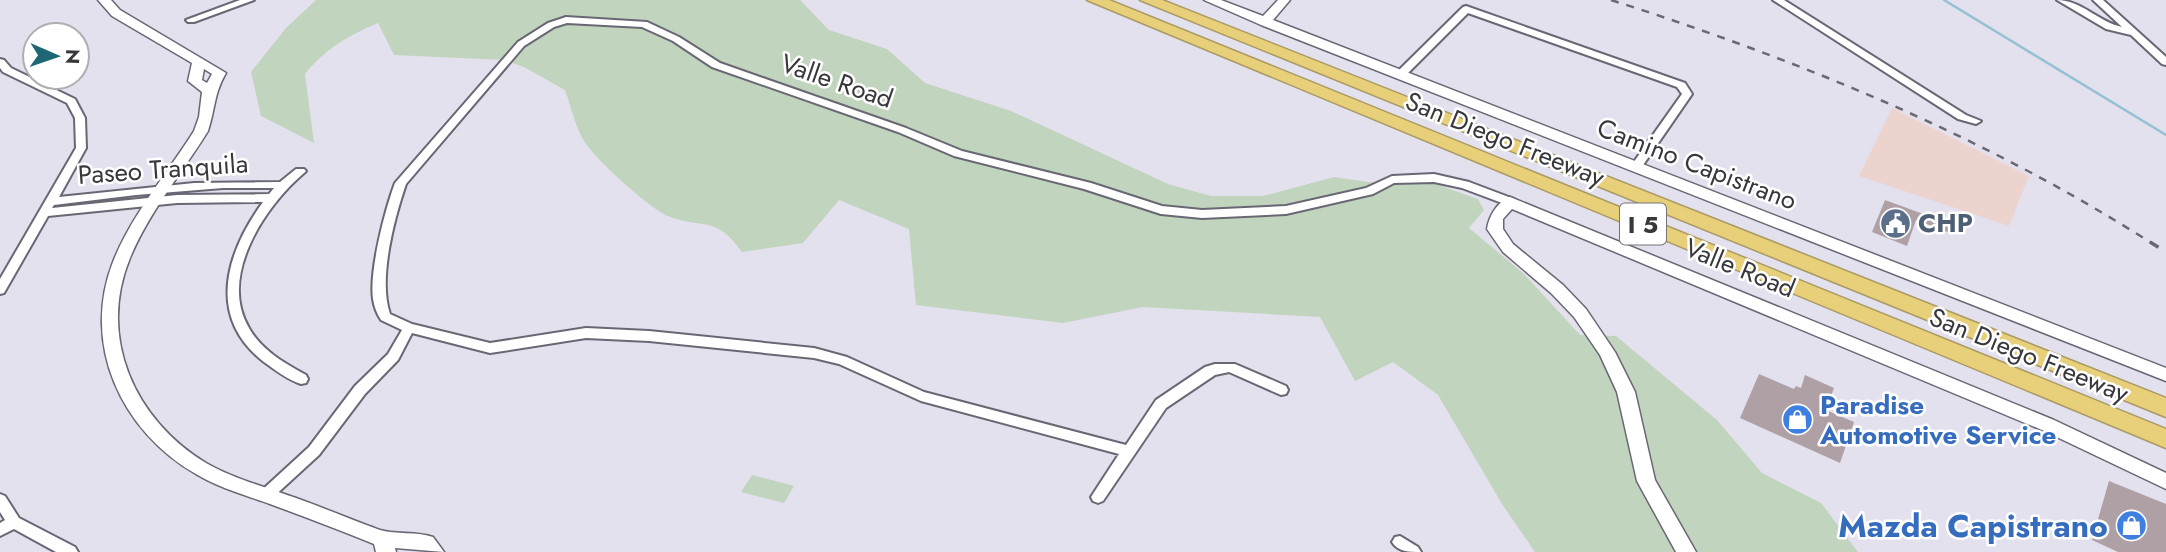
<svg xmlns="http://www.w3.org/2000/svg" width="2166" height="552" font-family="Jost,sans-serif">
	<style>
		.industrial { fill: #edd3cd }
		.green { fill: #c1d4bd }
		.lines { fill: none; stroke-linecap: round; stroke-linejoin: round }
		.stream { stroke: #96c1d4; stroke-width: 2.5 }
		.building { fill: #aea0a5 }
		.street-casing { stroke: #696773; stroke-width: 4 }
		.secondary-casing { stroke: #696773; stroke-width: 3 }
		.highway-casing { stroke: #aa9a64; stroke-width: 3 }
		.street { fill: #fff; fill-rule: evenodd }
		.secondary { fill: #fff; fill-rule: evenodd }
		.highway { fill: #e8d07a; fill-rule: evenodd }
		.rail-far1 { stroke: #6b6970; stroke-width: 2.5; stroke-dasharray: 8 8; stroke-linecap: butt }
		.rail { stroke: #6b6970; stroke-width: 3.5; stroke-dasharray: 10 10; stroke-linecap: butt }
		.labels { text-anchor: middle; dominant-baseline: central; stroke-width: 5; stroke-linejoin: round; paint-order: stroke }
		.shield { fill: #fff; stroke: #747376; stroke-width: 2 }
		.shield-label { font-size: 24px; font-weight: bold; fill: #38373c }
		.street-label { font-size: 26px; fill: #38373c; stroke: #fff }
		.service-label { font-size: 26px; font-weight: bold; fill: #4e5e75; stroke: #fff; text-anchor: start }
		.shop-label { font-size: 26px; font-weight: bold; fill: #366cbe; stroke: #fff; text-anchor: start }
		.near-shop-label { font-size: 32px; font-weight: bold; fill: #366cbe; stroke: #fff; text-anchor: end }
	</style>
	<rect width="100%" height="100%" fill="#e4e1ee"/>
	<!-- industrial -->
	<polygon class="industrial" points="1892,108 2029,176 2009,226 1859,176"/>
	<!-- green -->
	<g class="green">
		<path d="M316,0H800L829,30L887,49L925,83L1011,111L1168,184L1211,196H1263L1334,177L1375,183H1433L1478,199L1484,210L1469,228L1523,273L1580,335L1616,336L1717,420L1762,473L1821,503L1858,552H1535L1502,504L1438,395L1393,362L1355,381L1320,317L1143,307L1063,323L916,305L909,229L839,200L803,243L742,252C715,214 703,230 668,216C649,208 595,159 584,141C575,126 571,106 565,90L524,67L504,60L394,55L378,23C348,36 326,48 305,74L314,143L261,116L251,72L286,28Z"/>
		<polygon points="752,475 794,486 784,503 741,492"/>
	</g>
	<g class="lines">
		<!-- stream -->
		<polyline class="stream" points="1944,0 2166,135"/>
	</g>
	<!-- building -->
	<g class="building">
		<polygon points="1885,200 1956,226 1953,234 1916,220 1907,246 1872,232"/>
		<polygon points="1759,374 1794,389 1796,386 1801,388 1805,375 1834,388 1826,410 1854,422 1840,463 1740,418"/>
		<polygon points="2109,481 2166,504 2166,552 2118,552 2092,540"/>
	</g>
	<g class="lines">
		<defs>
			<g id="street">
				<polygon points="240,0 254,0 194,22 188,22 186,20"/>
				<polygon points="1773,0 1784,0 1966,115 1981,121 1976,124 1958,119"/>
				<path d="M2057,0C2081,0 2099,22 2122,27L2093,0H2103L2166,57V65L2162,64L2131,35L2106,29Z"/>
				<polygon points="1466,6 1685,83 1692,94 1641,168 1637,169 1631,166 1682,94 1677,87 1468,13 1404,77 1396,77 1396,73 1463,7"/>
				<path d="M566,17L647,22L679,37L720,63L906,128L962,151L1091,183L1162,206L1202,210L1286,206L1366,188L1392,176L1434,174L1469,182L1514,199L1516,202L1510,206L1462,188L1434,182L1394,183L1373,194L1286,214L1202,218L1161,214L1084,189L954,156L898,132L712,67L673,41L642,27L567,23L554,27L524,46L406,184C394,219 378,279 390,314L412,324L490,343L586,328L649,331L814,348L847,357L924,392L1126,445L1156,400L1205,367L1215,364H1235L1286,386L1288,390L1286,394L1281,395L1229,372L1215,375L1166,408L1103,501L1098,503L1093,501L1091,497L1119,454L921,401L839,364L814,358L649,341L586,338L490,353L412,333L398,360L365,394L319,455L271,499L266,501L261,499L259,495L261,491L309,447L355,386L388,354L402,330L381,320C377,314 374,306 373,299C369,271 385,210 395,183L518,42L548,23Z"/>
				<path d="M0,59L4,60L11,68L75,99L85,118L86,148L59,197L194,183L280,182L296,169H304L306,171L304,173C265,206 218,276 249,328C261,350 284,363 306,375L308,379L306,383L301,384C288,380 275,370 264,362C206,317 226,253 263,202L177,203L48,216L4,293L0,294V279L76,148L75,118L67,103L3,72L0,68ZM223,188H274L269,194L177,195L52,208L54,205L136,195Z"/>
				<polygon points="0,494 5,496 19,518 75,547 78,552 56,552 14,529 0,536 0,523 5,520 0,512"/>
				<path d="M1400,536L1418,547L1421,552C1409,552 1398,552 1392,542L1395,537Z"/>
			</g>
			<g id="secondary">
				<path d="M98,0H111L120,10L226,73C214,93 215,110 208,131C182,173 149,212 130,258C97,338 135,420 206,463C234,479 266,487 296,498C324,508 352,520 380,530C397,535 416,531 433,537L444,552L395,548L396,552H376L374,544C340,530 305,517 270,504C245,495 219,488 196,474C121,431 81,344 113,262C132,214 167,174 194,131L199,117L202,92L188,81L192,63L112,16ZM204,69L212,74L207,83L202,80Z"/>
				<polygon points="1204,0 1221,0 1263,16 1278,0 1290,0 1273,20 2166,368 2166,381 1261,25"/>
				<path d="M1510,197L2054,420L2166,473V489L2042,430L1512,209L1503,219V229L1513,244L1563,285L1586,309L1615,352L1635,392L1655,480L1696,552H1676L1637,481L1617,392L1600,355L1574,317L1551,293L1503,252L1487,229C1489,216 1497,202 1510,197Z"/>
			</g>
			<g id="highway">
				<polygon points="1087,0 1109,0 2166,429 2166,448"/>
				<polygon points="1140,0 1162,0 2166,398 2166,417"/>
			</g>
		</defs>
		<!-- street casing -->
		<use href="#street" class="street-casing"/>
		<!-- secondary casing -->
		<use href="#secondary" class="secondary-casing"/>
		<!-- highway casing -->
		<use href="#highway" class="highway-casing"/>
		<!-- street -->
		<use href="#street" class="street"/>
		<!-- secondary -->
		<use href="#secondary" class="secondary"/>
		<!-- highway -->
		<use href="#highway" class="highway"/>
		<!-- rail-far1 -->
		<path class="rail-far1" d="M1611,0C1802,61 1984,136 2153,244"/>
		<!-- rail -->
		<polyline class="rail" points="2150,242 2166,252"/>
	</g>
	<!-- icons -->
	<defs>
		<symbol id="civic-disc" viewBox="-11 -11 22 22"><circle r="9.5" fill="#5c6f8a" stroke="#fff"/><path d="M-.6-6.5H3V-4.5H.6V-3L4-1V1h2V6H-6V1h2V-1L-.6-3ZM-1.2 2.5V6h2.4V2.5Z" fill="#fff"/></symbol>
		<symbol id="shop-disc" viewBox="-11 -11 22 22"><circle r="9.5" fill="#3f7fe0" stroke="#fff"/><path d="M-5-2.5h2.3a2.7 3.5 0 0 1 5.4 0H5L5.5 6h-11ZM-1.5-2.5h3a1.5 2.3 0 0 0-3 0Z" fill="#fff"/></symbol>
	</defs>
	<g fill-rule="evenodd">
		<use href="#civic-disc" x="1878" y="206" width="35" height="35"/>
		<use href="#shop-disc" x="1780" y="402" width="35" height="35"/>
		<use href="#shop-disc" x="2114" y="508" width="35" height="35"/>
	</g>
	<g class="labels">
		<!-- shield labels -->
		<rect class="shield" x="1620" y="203.5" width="46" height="41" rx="5"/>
		<g class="shield-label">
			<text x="1643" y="224">I 5</text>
		</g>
		<!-- street labels -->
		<g class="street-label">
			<text transform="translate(837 81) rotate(19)">Valle Road</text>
			<text transform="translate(1505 139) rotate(22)">San Diego Freeway</text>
			<text transform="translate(1697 164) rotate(21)">Camino Capistrano</text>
			<text transform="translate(163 169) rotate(-4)">Paseo Tranquila</text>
			<text transform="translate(1740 268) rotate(22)">Valle Road</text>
			<text transform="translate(2029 355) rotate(22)">San Diego Freeway</text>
		</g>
		<!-- service labels -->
		<g class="service-label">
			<text x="1918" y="223">CHP</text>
		</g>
		<!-- shop labels -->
		<g class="shop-label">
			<text x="1820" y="405">Paradise<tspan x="1820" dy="30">Automotive Service</tspan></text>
		</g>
		<!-- near-shop labels -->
		<g class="near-shop-label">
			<text x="2108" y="526">Mazda Capistrano</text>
		</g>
	</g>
	<!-- north arrow -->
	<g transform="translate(56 56) rotate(92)"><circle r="33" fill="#ffffff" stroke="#afafb1" stroke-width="2"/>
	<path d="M0-5L12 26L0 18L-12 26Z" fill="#1f6774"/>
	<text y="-10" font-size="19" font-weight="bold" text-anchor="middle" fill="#38373c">N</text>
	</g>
</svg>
